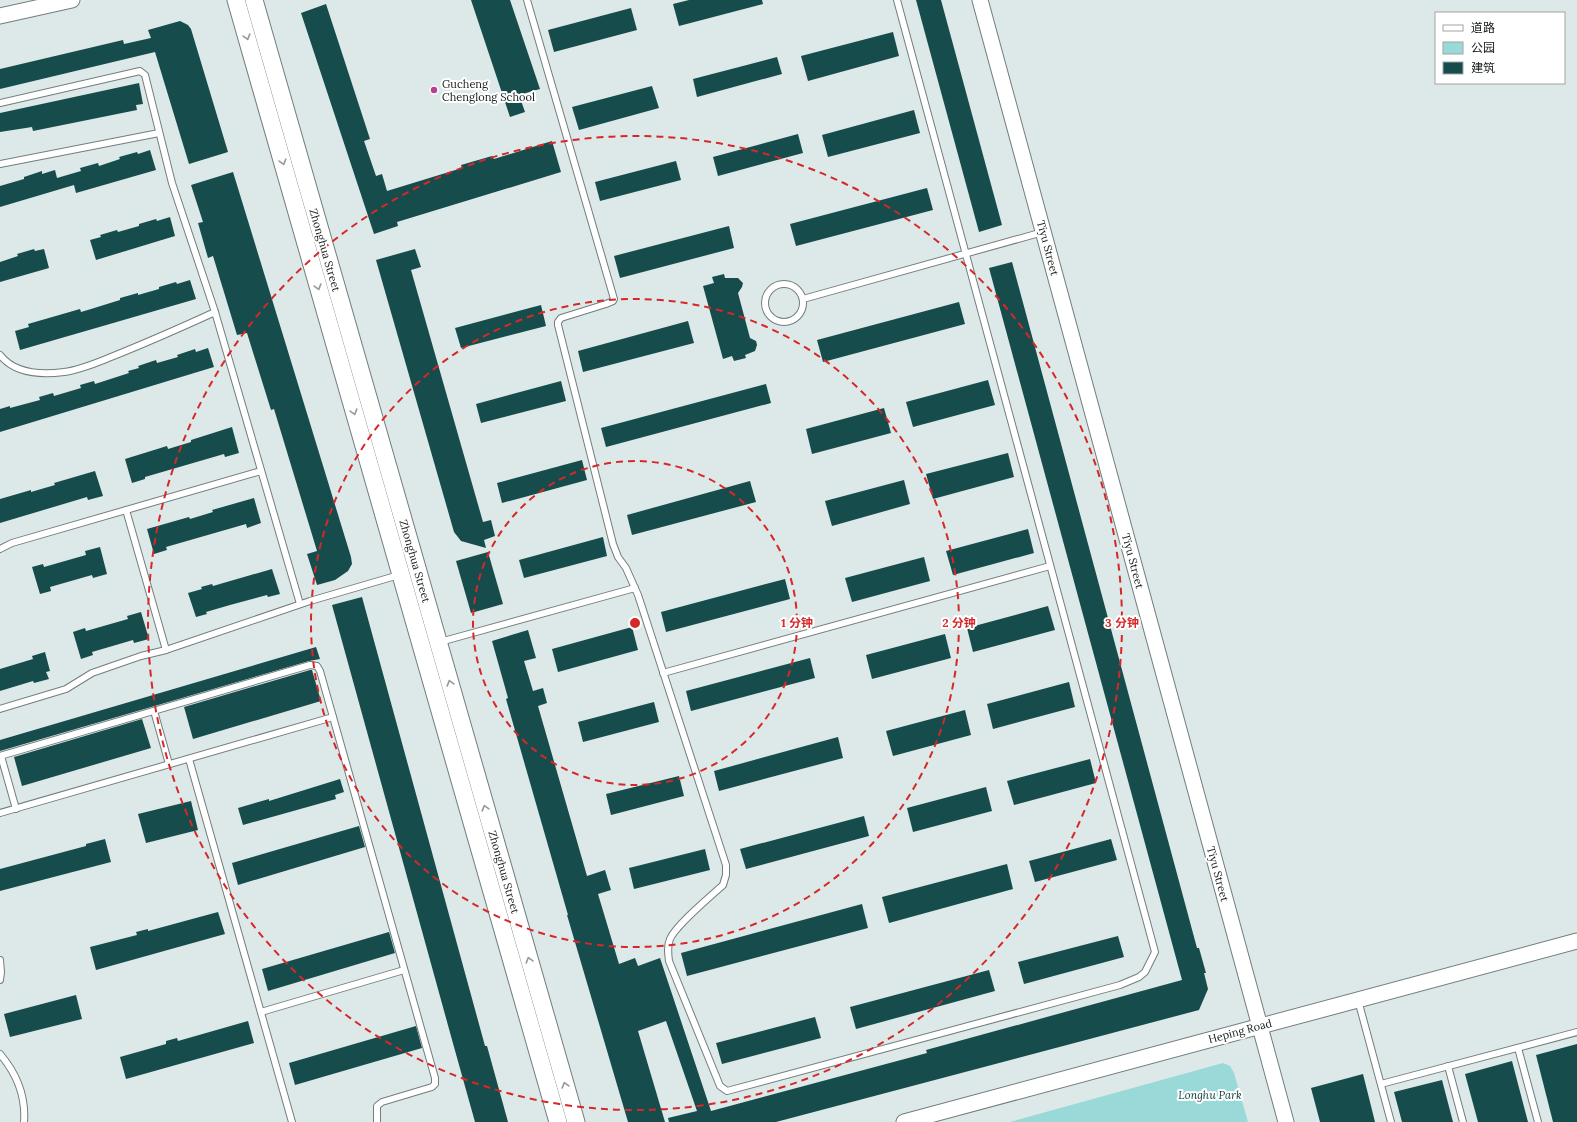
<svg xmlns="http://www.w3.org/2000/svg" width="1577" height="1122" font-family="Lora,'Noto Sans SC',serif">
	<style>
		.green { fill: #99dad8 }
		.building { fill: #164c4b }
		.lines { fill: none; stroke-linecap: round; stroke-linejoin: round }
		.service-casing { stroke: #737d7d; stroke-width: 8 }
		.tertiary-casing { stroke: #737d7d; stroke-width: 17 }
		.secondary-casing { stroke: #737d7d; stroke-width: 19 }
		.service { stroke: #fff; stroke-width: 6 }
		.tertiary { stroke: #fff; stroke-width: 15 }
		.secondary { stroke: #fff; stroke-width: 17 }
		.oneway { stroke: #979898 }
		.ring { fill: none; stroke: #d62828; stroke-width: 2; stroke-dasharray: 7 5 }
		.poi-dot { fill: #bb3f90; stroke: #fff; stroke-width: 1.5 }
		.labels { text-anchor: middle; dominant-baseline: central; stroke-width: 4; stroke-linejoin: round; paint-order: stroke }
		.poi-label { font-size: 11px; fill: #171b1b; stroke: #fff; text-anchor: start }
		.street-label { font-size: 11px; fill: #171b1b; stroke: #fff }
		.park-label { font-size: 11px; font-style: italic; fill: #12403f; stroke: #fff }
		.centre { fill: #d62828; stroke: #fff; stroke-width: 2 }
		.ring-label { font-size: 12px; text-anchor: middle; font-weight: bold; fill: #d62828; stroke: #fff; stroke-width: 4; stroke-linejoin: round; paint-order: stroke }
	</style>
	<rect width="100%" height="100%" fill="#dde8e8"/>
	<!-- green -->
	<polygon class="green" points="1223,1063 1230,1066 1234,1073 1248,1122 1010,1122"/>
	<!-- building -->
	<g class="building">
		<polygon points="471,0 510,0 540,89 519,95 525,112 510,117"/>
		<polygon points="689,0 762,0 763,4 679,26 673,4"/>
		<polygon points="916,0 941,0 1002,225 979,232"/>
		<polygon points="326,4 370,139 364,141 376,176 382,174 387,191 462,168 461,165 492,156 494,159 552,141 561,172 397,222 398,226 374,234 301,13"/>
		<polygon points="631,8 637,30 554,52 548,30"/>
		<polygon points="180,21 188,25 191,29 228,152 189,164 155,52 0,89 0,69 123,40 124,44 151,38 148,30"/>
		<polygon points="893,32 899,56 808,81 801,56"/>
		<polygon points="777,57 782,74 697,97 693,79"/>
		<polygon points="139,83 143,104 136,105 137,110 33,131 32,127 0,132 0,113"/>
		<polygon points="652,86 659,108 579,130 572,107"/>
		<polygon points="914,110 920,133 828,157 822,135"/>
		<polygon points="798,134 803,153 718,176 713,157"/>
		<polygon points="150,150 156,170 76,193 74,185 0,207 0,186 24,179 24,177 42,171 42,174 55,170 57,178 81,171 80,168 98,163 99,166 120,159 119,157 137,152 138,154"/>
		<polygon points="676,161 681,180 600,201 595,182"/>
		<polygon points="233,172 351,557 352,564 348,571 335,580 317,585 307,554 317,551 274,409 271,410 247,333 237,335 213,256 208,258 198,223 203,222 191,185"/>
		<polygon points="927,188 933,210 796,246 790,224"/>
		<polygon points="170,217 175,236 96,260 90,240 101,237 100,235 117,230 118,232 139,226 139,224 156,219 157,221"/>
		<polygon points="729,226 734,248 620,278 614,256"/>
		<polygon points="34,249 35,251 44,249 49,268 0,282 0,262 18,256 17,254"/>
		<polygon points="415,249 421,267 411,270 483,522 491,520 495,536 484,540 486,548 461,541 454,532 376,260"/>
		<polygon points="1012,262 1197,948 1199,948 1206,973 1204,973 1208,989 1199,1010 776,1122 669,1122 668,1118 697,1111 666,1021 638,1031 665,1122 628,1122 567,915 568,915 506,699 508,698 492,641 528,630 536,658 524,661 533,691 543,688 547,703 538,706 587,876 605,870 611,890 598,894 619,964 635,958 638,966 660,958 711,1111 927,1053 926,1050 1182,980 989,268"/>
		<polygon points="724,274 725,278 738,278 743,283 742,287 738,293 750,338 756,341 757,345 755,351 745,355 746,358 734,361 732,356 723,359 703,286 714,283 712,277"/>
		<polygon points="190,280 196,299 20,350 15,331 29,327 28,324 80,309 81,312 91,309 120,300 120,298 138,293 138,295 159,289 159,287 176,282 177,284"/>
		<polygon points="959,302 965,324 823,362 817,340"/>
		<polygon points="541,305 546,326 461,348 455,328"/>
		<polygon points="688,321 694,343 583,372 578,351"/>
		<polygon points="208,348 214,367 0,432 0,409 10,406 10,408 40,400 39,397 53,393 54,396 81,388 80,385 94,381 95,384 129,373 128,371 139,368 138,366 156,360 157,363 178,357 177,355 195,349 196,352"/>
		<polygon points="988,380 995,405 913,427 906,402"/>
		<polygon points="561,381 566,401 481,423 476,404"/>
		<polygon points="766,384 771,403 606,447 601,428"/>
		<polygon points="884,408 891,433 812,454 806,429"/>
		<polygon points="232,427 239,453 225,457 224,454 145,477 145,479 132,483 125,459 167,446 168,449 191,442 191,440"/>
		<polygon points="1008,453 1014,477 933,499 926,474"/>
		<polygon points="582,460 587,480 502,503 497,483"/>
		<polygon points="95,471 103,496 88,500 87,497 0,523 0,499 31,490 31,492 55,485 54,483"/>
		<polygon points="904,480 910,504 832,526 825,501"/>
		<polygon points="750,481 756,502 632,535 627,515"/>
		<polygon points="254,498 261,523 247,528 246,524 166,547 167,550 154,554 147,529 189,517 190,519 213,512 212,510"/>
		<polygon points="1028,529 1034,553 953,575 946,551"/>
		<polygon points="603,537 607,556 524,578 519,560"/>
		<polygon points="100,547 107,574 93,578 92,575 50,587 51,591 40,594 32,567 43,564 44,567 86,555 85,551"/>
		<polygon points="488,552 503,604 471,613 456,561"/>
		<polygon points="924,557 930,581 852,602 845,578"/>
		<polygon points="272,569 280,594 268,597 267,595 230,605 206,612 207,614 196,617 188,593 202,589 201,587 212,584 213,586"/>
		<polygon points="785,579 790,599 666,632 661,612"/>
		<polygon points="362,597 485,1046 487,1046 508,1122 475,1122 454,1047 332,605"/>
		<polygon points="1048,606 1055,630 973,652 967,628"/>
		<polygon points="141,612 149,639 134,643 133,640 92,652 93,655 81,659 73,632 85,628 86,631 128,619 127,616"/>
		<polygon points="632,627 638,650 558,672 552,649"/>
		<polygon points="945,634 951,658 872,679 866,655"/>
		<polygon points="316,647 320,659 309,661 0,751 0,740"/>
		<polygon points="45,652 50,671 46,672 49,679 34,683 33,681 0,691 0,669 33,659 32,656"/>
		<polygon points="810,658 815,678 691,711 686,691"/>
		<polygon points="310,670 312,670 321,701 193,739 184,707"/>
		<polygon points="1069,682 1075,707 993,729 987,704"/>
		<polygon points="654,702 659,722 583,742 578,722"/>
		<polygon points="965,710 971,735 893,756 886,731"/>
		<polygon points="142,719 151,748 22,786 14,757"/>
		<polygon points="838,737 843,758 719,791 714,771"/>
		<polygon points="1090,759 1096,783 1014,805 1007,781"/>
		<polygon points="679,776 684,796 611,815 606,794"/>
		<polygon points="340,779 344,792 335,795 336,799 243,825 238,808 269,799 269,801"/>
		<polygon points="986,787 992,811 913,832 907,808"/>
		<polygon points="191,801 198,830 146,843 138,814"/>
		<polygon points="864,816 869,836 746,869 740,849"/>
		<polygon points="359,826 365,847 238,885 232,863"/>
		<polygon points="105,839 111,862 0,891 0,869 86,846 86,844"/>
		<polygon points="1111,839 1117,860 1035,882 1029,861"/>
		<polygon points="705,849 710,870 634,889 629,868"/>
		<polygon points="1007,864 1013,889 889,923 882,897"/>
		<polygon points="862,904 868,928 687,976 681,953"/>
		<polygon points="218,912 225,934 96,970 90,947 137,935 136,932 148,929 148,931"/>
		<polygon points="389,932 395,953 268,991 262,969"/>
		<polygon points="1118,936 1124,957 1024,984 1018,962"/>
		<polygon points="989,970 995,991 856,1029 850,1007"/>
		<polygon points="76,995 82,1019 10,1037 4,1014"/>
		<polygon points="815,1017 821,1038 722,1064 716,1043"/>
		<polygon points="248,1021 254,1043 126,1079 120,1057 166,1044 166,1041 177,1038 178,1041"/>
		<polygon points="416,1026 422,1048 295,1085 289,1063"/>
		<polygon points="1577,1044 1577,1122 1553,1122 1536,1055"/>
		<polygon points="1512,1061 1528,1122 1478,1122 1465,1074"/>
		<polygon points="1363,1074 1375,1122 1320,1122 1311,1088"/>
		<polygon points="1442,1080 1453,1122 1402,1122 1394,1092"/>
	</g>
	<g class="lines">
		<defs>
			<g id="service">
				<path d="M527,0L614,299L613,301L606,304L561,318L558,322V325L613,544L618,557L626,568L638,595L726,865V875L723,885C710,897 676,925 670,939C667,946 668,953 669,961L720,1086L727,1091L1120,985L1139,977L1145,972L1155,952L897,0"/>
				<polyline points="0,103 140,71 145,75 172,183 215,312 300,604"/>
				<polyline points="0,164 159,133"/>
				<circle cx="784" cy="303" r="19"/>
				<polyline points="803,299 1043,232"/>
				<path d="M0,355C15,374 41,375 64,372C80,370 96,363 111,357C146,343 180,328 215,312"/>
				<polyline points="126,510 166,650"/>
				<polyline points="0,549 12,543 261,471"/>
				<polyline points="440,642 635,588"/>
				<polyline points="663,673 1050,566"/>
				<polyline points="0,709 66,689 92,673 141,656 166,650 310,601 399,575"/>
				<polyline points="154,711 169,764"/>
				<polyline points="0,756 310,665 317,666 320,671 435,1078 435,1084 432,1087 382,1102 377,1106 377,1122"/>
				<polyline points="1,756 16,809"/>
				<polyline points="189,759 292,1122"/>
				<polyline points="0,813 333,717"/>
				<polyline points="0,960 1,972 0,980"/>
				<polyline points="1358,1000 1391,1122"/>
				<polyline points="261,1012 404,970"/>
				<polyline points="1518,1048 1538,1122"/>
				<path d="M0,1054C17,1074 26,1096 24,1122"/>
				<polyline points="1448,1066 1463,1122"/>
				<polyline points="1381,1084 1577,1032"/>
			</g>
			<g id="tertiary">
				<polyline points="980,0 1286,1122"/>
				<polyline points="0,16 72,0"/>
				<polyline points="904,1122 1577,941"/>
			</g>
			<g id="secondary">
				<polyline points="236,0 558,1122"/>
				<polyline points="254,0 576,1122"/>
			</g>
		</defs>
		<!-- service casing -->
		<use href="#service" class="service-casing"/>
		<!-- tertiary casing -->
		<use href="#tertiary" class="tertiary-casing"/>
		<!-- secondary casing -->
		<use href="#secondary" class="secondary-casing"/>
		<!-- service -->
		<use href="#service" class="service"/>
		<!-- tertiary -->
		<use href="#tertiary" class="tertiary"/>
		<!-- secondary -->
		<use href="#secondary" class="secondary"/>
	</g>
	<!-- one-way arrows -->
	<defs><path id="oneway-chevron" d="M-2-3.5L2.5 0L-2 3.5" fill="none" stroke-width="1.6" stroke-linecap="round" stroke-linejoin="round"/></defs>
	<g class="oneway">
		<use href="#oneway-chevron" transform="translate(247 37) rotate(74)"/>
		<use href="#oneway-chevron" transform="translate(283 162) rotate(74)"/>
		<use href="#oneway-chevron" transform="translate(318 287) rotate(74)"/>
		<use href="#oneway-chevron" transform="translate(354 412) rotate(74)"/>
		<use href="#oneway-chevron" transform="translate(450 683) rotate(-106)"/>
		<use href="#oneway-chevron" transform="translate(485 808) rotate(-106)"/>
		<use href="#oneway-chevron" transform="translate(529 960) rotate(-106)"/>
		<use href="#oneway-chevron" transform="translate(565 1085) rotate(-106)"/>
	</g>
	<!-- distance rings -->
	<g class="ring">
		<circle cx="635" cy="623" r="162"/>
		<circle cx="635" cy="623" r="324"/>
		<circle cx="635" cy="623" r="487"/>
	</g>
	<!-- markers -->
	<circle class="poi-dot" cx="434" cy="90" r="4"/>
	<g class="labels">
		<!-- poi labels -->
		<g class="poi-label">
			<text x="442" y="84">Gucheng<tspan x="442" dy="13">Chenglong School</tspan></text>
		</g>
		<!-- street labels -->
		<g class="street-label">
			<text transform="translate(1048 248) rotate(75)">Tiyu Street</text>
			<text transform="translate(325 250) rotate(74)">Zhonghua Street</text>
			<text transform="translate(415 561) rotate(74)">Zhonghua Street</text>
			<text transform="translate(1133 561) rotate(75)">Tiyu Street</text>
			<text transform="translate(504 872) rotate(74)">Zhonghua Street</text>
			<text transform="translate(1218 874) rotate(75)">Tiyu Street</text>
			<text transform="translate(1240 1031) rotate(-15)">Heping Road</text>
		</g>
		<!-- park labels -->
		<g class="park-label">
			<text x="1210" y="1095">Longhu Park</text>
		</g>
	</g>
	<circle cx="635" cy="623" r="6" class="centre"/>
	<g class="ring-label">
		<text x="797" y="627">1 分钟</text>
		<text x="959" y="627">2 分钟</text>
		<text x="1122" y="627">3 分钟</text>
	</g>
	<!-- legend -->
	<rect x="1435" y="12" width="130" height="72" fill="#ffffff" stroke="#a2a4a4"/>
	<rect x="1443" y="25" width="20" height="6" fill="#ffffff" stroke="#a2a4a4"/>
	<text x="1471" y="32" font-size="12" fill="#171b1b">道路</text>
	<rect x="1443" y="42" width="20" height="12" fill="#99dad8" stroke="#a2a4a4"/>
	<text x="1471" y="52" font-size="12" fill="#171b1b">公园</text>
	<rect x="1443" y="62" width="20" height="12" fill="#164c4b" stroke="#a2a4a4"/>
	<text x="1471" y="72" font-size="12" fill="#171b1b">建筑</text>
</svg>
